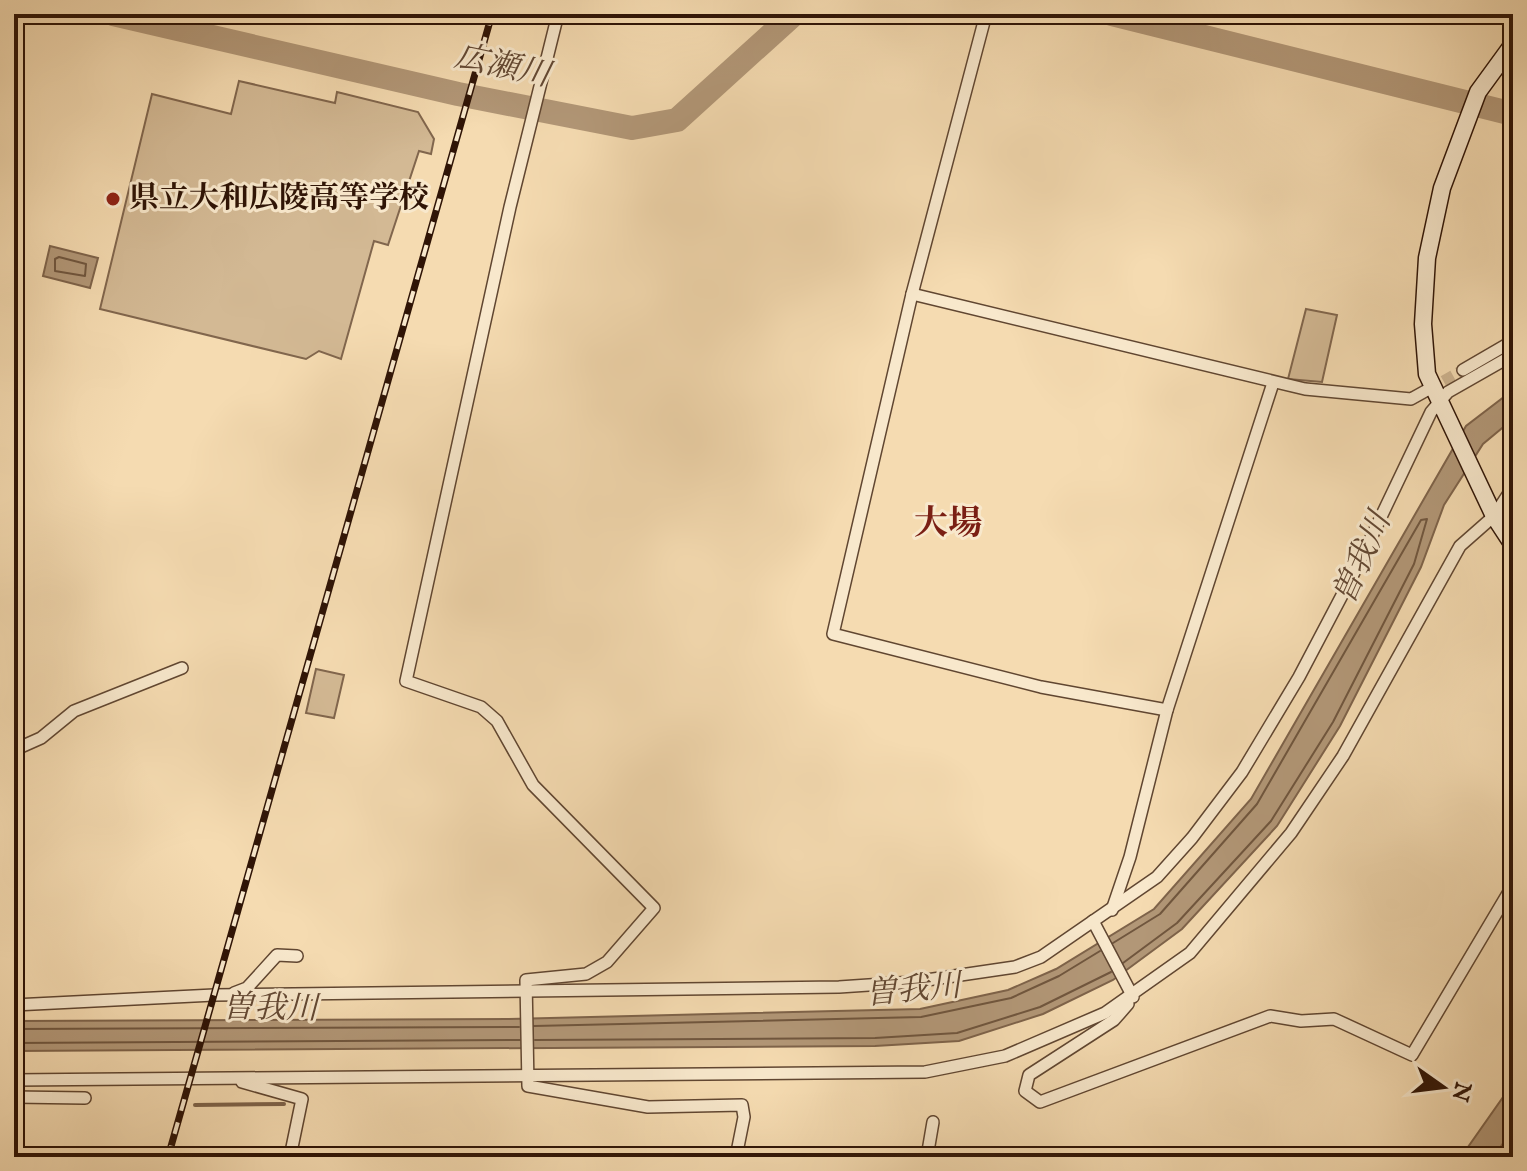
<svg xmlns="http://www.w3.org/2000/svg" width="1527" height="1171" font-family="'IM FELL English','Noto Serif JP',serif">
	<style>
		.green { fill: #d3b994; stroke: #81664d; stroke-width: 2 }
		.water { fill: #b29777; stroke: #7e634a; stroke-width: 2 }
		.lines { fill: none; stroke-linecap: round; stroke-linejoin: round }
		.shore { stroke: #70563e; stroke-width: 2 }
		.stream { stroke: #7e634a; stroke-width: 4 }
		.river { stroke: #b29777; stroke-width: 24 }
		.street-tunnel { stroke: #cdb38f; stroke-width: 11; stroke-dasharray: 11 5.5; stroke-linecap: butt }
		.street-casing { stroke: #604631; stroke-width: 14 }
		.secondary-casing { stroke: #2f1406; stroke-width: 19 }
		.street { stroke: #f8e8cc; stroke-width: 11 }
		.secondary { stroke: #f8e8cc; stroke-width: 16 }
		.rail-casing { stroke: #2f1406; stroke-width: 7 }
		.rail { stroke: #f8e8cc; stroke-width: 4; stroke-dasharray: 12; stroke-linecap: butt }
		.poi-dot { fill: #8f2418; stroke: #f8e8cc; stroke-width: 3 }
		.labels { text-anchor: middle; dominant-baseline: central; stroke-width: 6; stroke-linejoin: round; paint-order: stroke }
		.poi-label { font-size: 30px; font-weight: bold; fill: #2f1406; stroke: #f8e8cc; text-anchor: start }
		.water-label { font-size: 32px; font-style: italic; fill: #634833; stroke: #f8e8cc }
		.quarter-label { font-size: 34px; font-weight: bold; fill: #7a1f14; stroke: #f8e8cc }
	</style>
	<rect width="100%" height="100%" fill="#f5dbb1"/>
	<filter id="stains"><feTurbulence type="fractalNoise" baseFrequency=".0025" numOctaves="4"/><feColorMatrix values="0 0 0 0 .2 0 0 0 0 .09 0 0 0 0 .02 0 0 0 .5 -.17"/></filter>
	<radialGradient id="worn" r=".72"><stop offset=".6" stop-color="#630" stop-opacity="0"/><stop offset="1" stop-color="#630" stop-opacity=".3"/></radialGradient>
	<!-- green -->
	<g class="green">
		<polygon points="239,81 335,103 337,92 418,112 434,139 431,154 419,151 388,245 374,241 341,359 319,351 306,359 100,309 152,94 231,114"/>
		<polygon points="1306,309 1337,315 1322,382 1288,379"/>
		<polygon points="316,669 344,675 334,718 306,713"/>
	</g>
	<!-- water -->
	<g class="water">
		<polygon points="50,246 98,258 90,288 43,276"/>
		<polygon points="1513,390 1513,419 1483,444 1444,505 1421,567 1340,726 1277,826 1182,929 1113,980 1043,1014 959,1041 875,1046 14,1051 14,1021 509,1019 920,1009 1008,990 1056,969 1154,909 1251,799 1466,426"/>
		<polygon points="1513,1083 1513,1128 1494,1157 1461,1157"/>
	</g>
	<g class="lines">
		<!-- shore -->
		<g class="shore">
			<polygon points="59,257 86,264 85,276 55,271 55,259"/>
			<polyline points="1113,943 1160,914 1257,804 1421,520 1427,519 1414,564 1333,722 1271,821 1177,923 1123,963"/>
			<polyline points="534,1026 921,1017 1011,998 1059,976 1100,951"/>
			<polyline points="14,1029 519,1027"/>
			<polyline points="535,1040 875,1038 957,1033 1040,1007 1111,972"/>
			<polyline points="14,1043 520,1040"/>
		</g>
		<!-- stream -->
		<polyline class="stream" points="195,1105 284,1104"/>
		<!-- river -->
		<g class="river">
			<polyline points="113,14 458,94 632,128 677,120 794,14"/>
			<polyline points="1112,14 1513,114"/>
		</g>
		<!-- street-tunnel -->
		<polyline class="street-tunnel" points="1429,389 1463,370"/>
		<defs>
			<g id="street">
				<polyline points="558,14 510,207 406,681 481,707 497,721 533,785 654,908 607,962 586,974 526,980 528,1086 648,1107 742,1105 744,1117 736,1157"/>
				<polyline points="986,14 912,294 833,634 1041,687 1167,710"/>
				<polyline points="912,294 1305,389 1411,399 1429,389"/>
				<polyline points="1463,370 1506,345 1513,344"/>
				<polyline points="14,750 41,738 74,711 182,668"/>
				<polyline points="1112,910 1130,857 1167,710 1273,383"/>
				<polyline points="1093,921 1133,997"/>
				<polyline points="234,993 247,988 277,955 297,956"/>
				<polyline points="1128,1004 1114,1020 1029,1075 1025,1091 1040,1102 1270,1016 1301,1021 1334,1019 1412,1055 1513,885"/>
				<polyline points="14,1005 214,995 839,987 913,982 1015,967 1041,957 1157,877 1192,838 1242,772 1299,677 1359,563 1431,412 1448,392 1513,355"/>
				<polyline points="14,1080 925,1072 1005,1056 1105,1013 1190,953 1291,833 1343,756 1460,546 1494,516 1513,487"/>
				<polyline points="242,1082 302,1099 290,1157"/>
				<polyline points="14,1097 85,1098"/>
				<polyline points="927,1157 933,1122"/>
			</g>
			<polyline id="secondary" points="1513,44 1478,92 1442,188 1427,258 1423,324 1427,374 1494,516 1513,545"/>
		</defs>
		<!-- street casing -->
		<use href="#street" class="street-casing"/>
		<!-- secondary casing -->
		<use href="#secondary" class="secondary-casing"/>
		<!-- street -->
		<use href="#street" class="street"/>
		<!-- secondary -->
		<use href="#secondary" class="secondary"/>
		<defs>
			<polyline id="rail" points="168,1157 492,14"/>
		</defs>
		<!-- rail casing -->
		<use href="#rail" class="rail-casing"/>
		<!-- rail -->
		<use href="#rail" class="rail"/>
	</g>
	<!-- markers -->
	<circle class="poi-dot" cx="113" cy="199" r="8"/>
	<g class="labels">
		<!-- poi labels -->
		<g class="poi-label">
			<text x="129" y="199">県立大和広陵高等学校</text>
		</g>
		<!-- water labels -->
		<g class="water-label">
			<text transform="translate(502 67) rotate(12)">広瀬川</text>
			<text transform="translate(1363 559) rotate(-66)">曽我川</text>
			<text transform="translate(913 991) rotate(-5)">曽我川</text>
			<text transform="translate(270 1009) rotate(1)">曽我川</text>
		</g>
		<!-- quarter labels -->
		<g class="quarter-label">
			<text x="948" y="524">大場</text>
		</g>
	</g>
	<!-- margin -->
	<rect width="1527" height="1171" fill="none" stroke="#f5dbb1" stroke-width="48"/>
	<rect x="16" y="16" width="1495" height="1139" fill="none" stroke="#2f1406" stroke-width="4"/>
	<rect x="24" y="24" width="1479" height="1123" fill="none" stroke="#2f1406" stroke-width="2"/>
	<!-- north arrow -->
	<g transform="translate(1443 1087) rotate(104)" stroke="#f8e8cc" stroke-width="6" paint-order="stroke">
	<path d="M0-6L14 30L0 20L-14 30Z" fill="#2f1406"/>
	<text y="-12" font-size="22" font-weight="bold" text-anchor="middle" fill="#2f1406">N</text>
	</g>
	<rect width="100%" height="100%" filter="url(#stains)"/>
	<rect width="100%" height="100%" fill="url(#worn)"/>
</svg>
